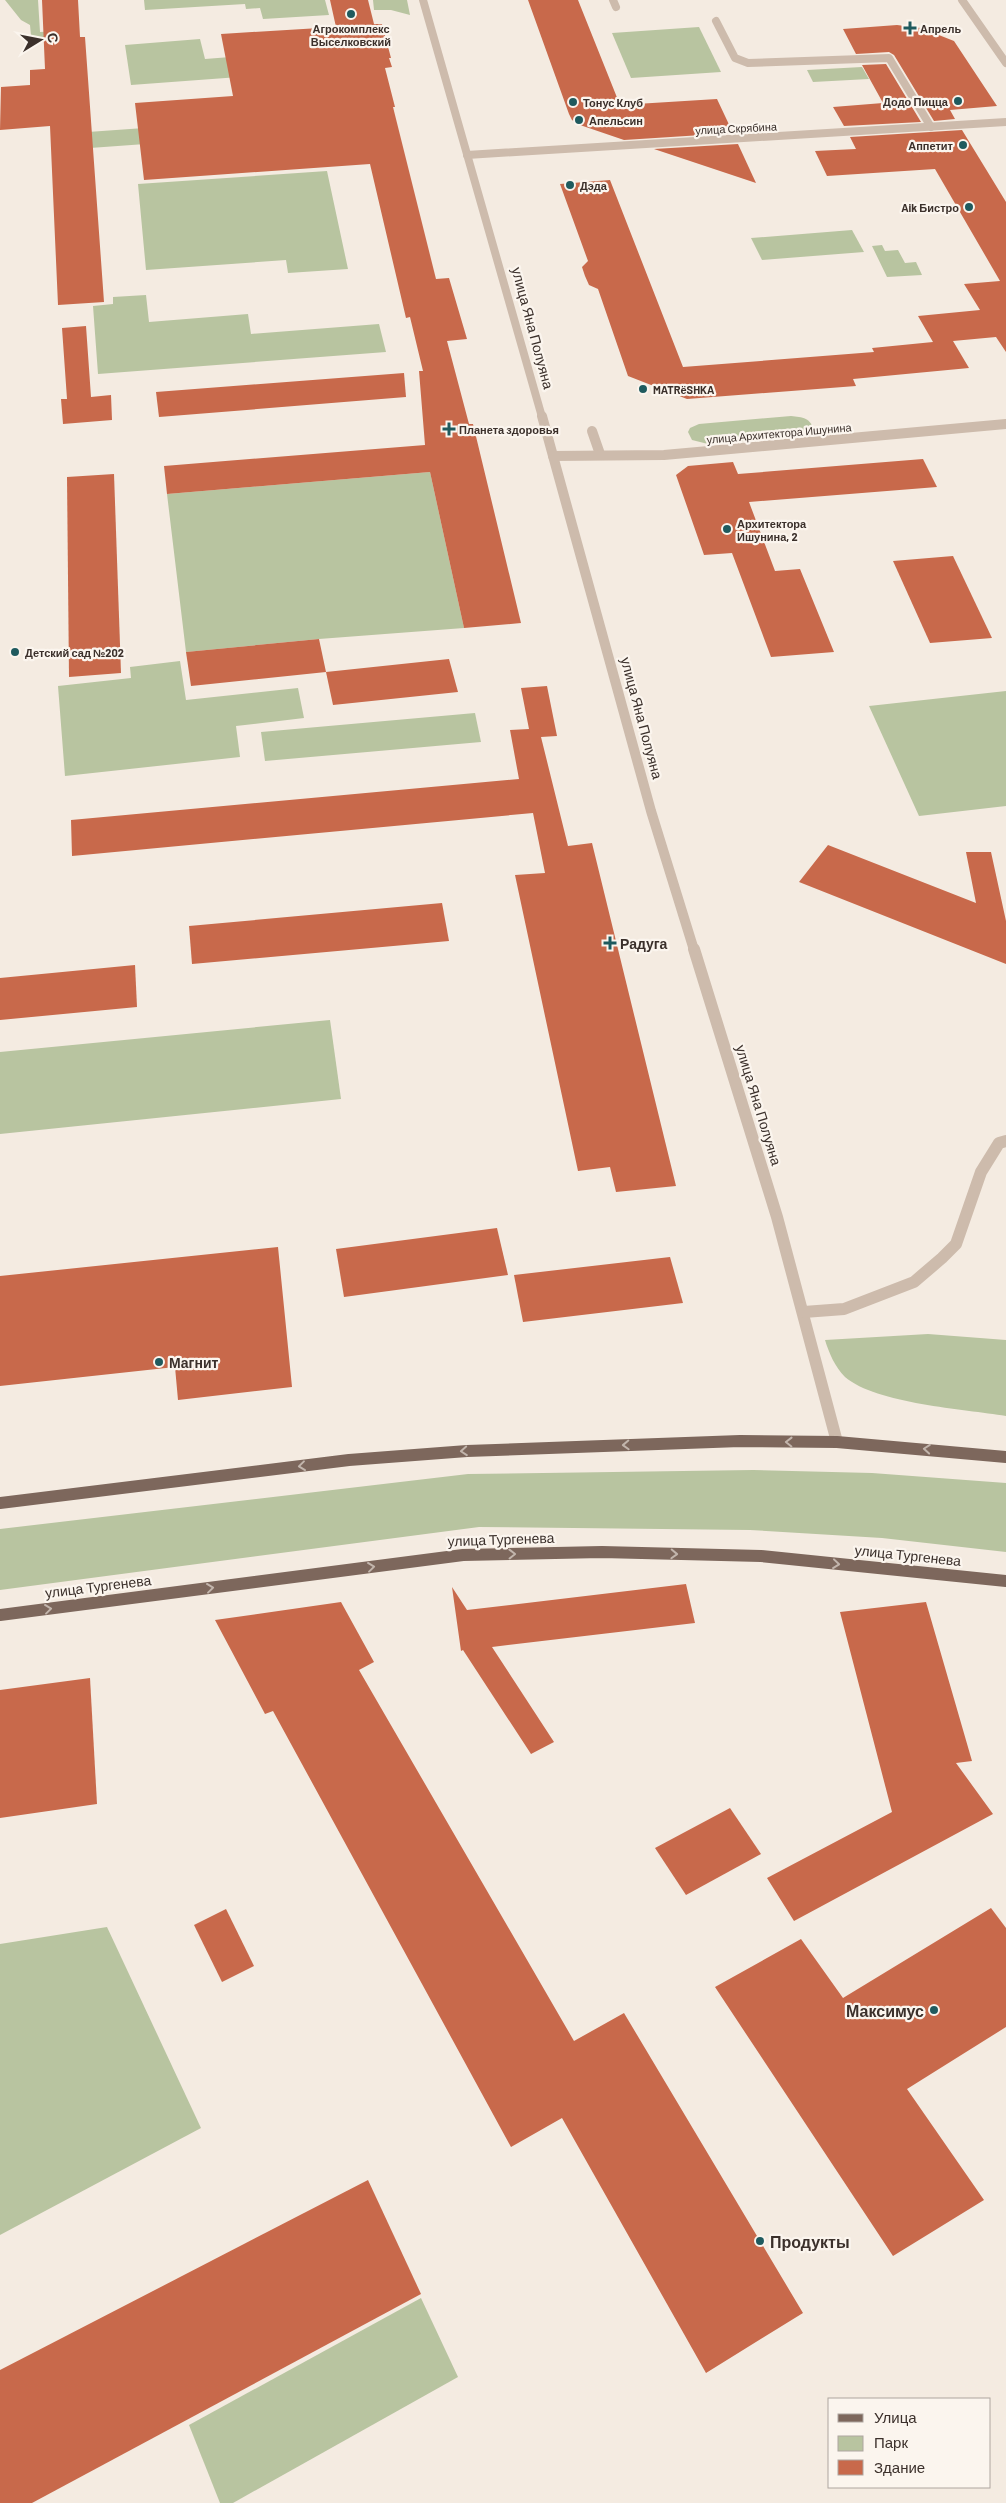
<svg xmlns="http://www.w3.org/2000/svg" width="1006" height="2503" font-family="Barlow,sans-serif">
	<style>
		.green { fill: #b8c4a0 }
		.building { fill: #c8694b }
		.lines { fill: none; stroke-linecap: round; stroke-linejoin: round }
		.minor-far2 { stroke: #cdbbac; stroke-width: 8 }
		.minor-far1 { stroke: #cdbbac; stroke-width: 10 }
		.minor { stroke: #cdbbac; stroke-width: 12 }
		.major { stroke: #7d675c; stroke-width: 12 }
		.oneway { stroke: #c2b5ac }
		.poi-dot { fill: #1f5a5e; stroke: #fbf5ee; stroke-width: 2 }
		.labels { text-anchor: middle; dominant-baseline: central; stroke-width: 4.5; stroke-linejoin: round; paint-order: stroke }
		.far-poi-label { font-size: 11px; font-weight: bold; fill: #3b302b; stroke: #fbf5ee; text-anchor: start }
		.far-street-label { font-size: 11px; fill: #3b302b; stroke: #fbf5ee }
		.street-label { font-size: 14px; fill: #3b302b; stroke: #fbf5ee }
		.poi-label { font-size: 14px; font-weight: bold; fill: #3b302b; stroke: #fbf5ee; text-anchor: start }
		.near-poi-label { font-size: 16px; font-weight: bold; fill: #3b302b; stroke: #fbf5ee; text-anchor: end }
	</style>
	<rect width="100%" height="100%" fill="#f4ebe1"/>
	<!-- green -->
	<g class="green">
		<polygon points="5,0 38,0 40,32 75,30 32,46 30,25 21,20"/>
		<polygon points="144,0 325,0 329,15 263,19 260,8 246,9 245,4 145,10"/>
		<polygon points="373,0 407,0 410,15 391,10 374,10"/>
		<polygon points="699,27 721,72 631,78 612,33"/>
		<polygon points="200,39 205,59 304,51 309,72 131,85 125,45"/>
		<polygon points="862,67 869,79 813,82 807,70"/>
		<polygon points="395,110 347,120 325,131 90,148 88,132"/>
		<polygon points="327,171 348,269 288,273 286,260 146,270 138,184"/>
		<polygon points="852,230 864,252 762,260 751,238"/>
		<polygon points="882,245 885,251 898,250 905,263 916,262 922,275 887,277 872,246"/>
		<polygon points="146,295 149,322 248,314 251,334 379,324 386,352 98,374 93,306 113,304 113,297"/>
		<path d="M791,416C802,417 812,418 813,431L805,436L708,444L692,440L688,432L690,428L699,424Z"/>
		<polygon points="430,472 464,628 319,639 186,652 167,494"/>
		<polygon points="180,661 186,700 298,688 304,718 236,726 240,757 65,776 58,686 131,678 130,667"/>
		<polygon points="1006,691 1006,806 919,816 869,706"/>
		<polygon points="475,713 481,742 265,761 261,732"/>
		<polygon points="330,1020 341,1099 0,1134 0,1052"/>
		<path d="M928,1334L1006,1340V1416C964,1409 877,1404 845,1377C835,1367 829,1353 825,1340Z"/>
		<polygon points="753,1470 872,1473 1006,1483 1006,1552 882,1538 750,1530 479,1527 0,1590 0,1529 468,1474"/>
		<polygon points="107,1927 201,2128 0,2235 0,1944"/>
		<polygon points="421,2298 458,2377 233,2503 220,2503 189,2425"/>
	</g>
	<!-- building -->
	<g class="building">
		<polygon points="42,0 78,0 80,37 85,37 104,302 58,305 50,126 0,130 1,87 30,85 30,70 45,69"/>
		<polygon points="330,0 368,0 374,24 382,24 391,58 389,58 392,67 385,68 395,107 393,107 436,279 449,278 467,339 447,341 469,424 473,424 521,623 464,628 430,472 167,494 164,466 425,445 419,371 423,371 410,317 406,318 370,164 144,180 135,103 233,96 221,34 336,27"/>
		<polygon points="528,0 578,0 620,105 717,99 733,133 624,140 580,125 572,120 569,114"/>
		<polygon points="897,25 921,28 954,41 997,106 950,110 955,119 934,121 894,55 889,52 856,54 843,29"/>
		<polygon points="886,64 921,122 844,126 833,107 883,103 862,65"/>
		<polygon points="962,130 1006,202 1006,352 996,337 953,341 969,368 853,379 856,386 687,399 628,376 598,289 589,285 585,276 582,267 588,261 560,184 610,180 683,367 874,352 872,348 933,342 918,316 980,310 964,284 1000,281 935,169 827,176 815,151 856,149 850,137"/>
		<polygon points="738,144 756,183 654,149"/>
		<polygon points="86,326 91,397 111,395 112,420 63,424 61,399 67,399 62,328"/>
		<polygon points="404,373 406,397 159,417 156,392"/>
		<polygon points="923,459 937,487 749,502 775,571 800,569 834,652 771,657 732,553 704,555 676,475 688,466 733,462 738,474"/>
		<polygon points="114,474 121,673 69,677 67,477"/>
		<polygon points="953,556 992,638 930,643 893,561"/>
		<polygon points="319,639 326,672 191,686 186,652"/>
		<polygon points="449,659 458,692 333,705 326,672"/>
		<polygon points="547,686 557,736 541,737 568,846 592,843 676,1186 616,1192 610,1167 578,1171 515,875 545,873 533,813 72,856 71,820 519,779 510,730 529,729 521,688"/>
		<polygon points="828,845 976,903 966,852 991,852 1006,921 1006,964 799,882"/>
		<polygon points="442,903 449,941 192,964 189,926"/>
		<polygon points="135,965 137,1007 0,1020 0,978"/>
		<polygon points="497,1228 508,1275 344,1297 336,1249"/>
		<polygon points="278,1247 292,1387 178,1400 175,1367 0,1386 0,1276"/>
		<polygon points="670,1257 683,1303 523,1322 514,1275"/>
		<polygon points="686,1584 695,1623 492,1647 554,1742 531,1754 463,1650 461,1651 452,1587 467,1610"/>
		<polygon points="341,1602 374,1662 359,1670 574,2041 624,2013 803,2313 706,2373 562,2118 511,2147 273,1711 265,1714 215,1620"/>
		<polygon points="926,1602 972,1761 956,1763 993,1814 794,1921 767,1878 892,1812 840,1612"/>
		<polygon points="90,1678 97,1804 0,1818 0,1690"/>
		<polygon points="730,1808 761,1854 686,1895 655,1848"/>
		<polygon points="991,1908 1006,1928 1006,2027 907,2089 984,2200 893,2256 715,1987 801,1939 843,1998"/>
		<polygon points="226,1909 254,1966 222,1982 194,1925"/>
		<polygon points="368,2180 421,2294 32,2503 0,2503 0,2370"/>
	</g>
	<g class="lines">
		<!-- minor-far2 -->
		<g class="minor-far2">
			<polyline points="423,0 542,417"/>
			<polyline points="613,0 616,7"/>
			<polyline points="962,0 1006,63"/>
			<polyline points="716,21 735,58 748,63 889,58 931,127"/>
			<polyline points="467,155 1006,122"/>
		</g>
		<!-- minor-far1 -->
		<g class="minor-far1">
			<polyline points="542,416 651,811 694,950"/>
			<polyline points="592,431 600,454"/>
			<polyline points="553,456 664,455 1006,424"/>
		</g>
		<!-- minor -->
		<g class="minor">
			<polyline points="694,949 777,1217 837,1442"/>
			<polyline points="804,1312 844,1309 914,1282 942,1258 956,1244 981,1172 999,1143 1006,1141"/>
		</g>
		<!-- major -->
		<g class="major">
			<polyline points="0,1503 349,1460 467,1451 740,1441 837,1442 1006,1457"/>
			<polyline points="0,1615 463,1555 602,1552 761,1556 1006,1581"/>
		</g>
	</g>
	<!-- one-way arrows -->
	<defs><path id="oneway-chevron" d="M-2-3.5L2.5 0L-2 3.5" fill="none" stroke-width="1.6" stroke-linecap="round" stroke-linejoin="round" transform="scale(1.25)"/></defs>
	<g class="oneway">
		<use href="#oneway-chevron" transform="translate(789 1442) rotate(-179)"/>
		<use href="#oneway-chevron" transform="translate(626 1445) rotate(178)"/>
		<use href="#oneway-chevron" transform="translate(927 1449) rotate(-175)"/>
		<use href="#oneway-chevron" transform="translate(464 1451) rotate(176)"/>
		<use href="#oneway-chevron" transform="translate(302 1466) rotate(173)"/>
		<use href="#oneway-chevron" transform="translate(512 1554) rotate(-1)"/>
		<use href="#oneway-chevron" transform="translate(674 1554) rotate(2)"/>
		<use href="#oneway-chevron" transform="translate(836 1564) rotate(6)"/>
		<use href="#oneway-chevron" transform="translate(371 1567) rotate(-7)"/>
		<use href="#oneway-chevron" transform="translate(210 1588) rotate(-7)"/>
		<use href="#oneway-chevron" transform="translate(48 1609) rotate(-7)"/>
	</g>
	<!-- markers -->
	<g class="poi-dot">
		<circle cx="351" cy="14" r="5"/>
		<path d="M907.5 20.5h5v5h5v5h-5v5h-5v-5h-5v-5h5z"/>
		<circle cx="958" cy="101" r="5"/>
		<circle cx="573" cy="102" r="5"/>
		<circle cx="579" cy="120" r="5"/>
		<circle cx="963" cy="145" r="5"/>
		<circle cx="570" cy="185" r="5"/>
		<circle cx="969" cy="207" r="5"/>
		<circle cx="643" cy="389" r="5"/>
		<path d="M446.5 421.5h5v5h5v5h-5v5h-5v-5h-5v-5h5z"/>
		<circle cx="727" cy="529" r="5"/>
		<circle cx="15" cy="652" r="5"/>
		<path d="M607.5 935.5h5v5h5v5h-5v5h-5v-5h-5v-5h5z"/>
		<circle cx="159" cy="1362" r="5"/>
		<circle cx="934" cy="2010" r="5"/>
		<circle cx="760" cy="2241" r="5"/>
	</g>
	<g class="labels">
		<!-- far-poi labels -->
		<g class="far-poi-label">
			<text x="351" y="28" text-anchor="middle">Агрокомплекс<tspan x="351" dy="13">Выселковский</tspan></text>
			<text x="920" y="28">Апрель</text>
			<text x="948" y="101" text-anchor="end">Додо Пицца</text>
			<text x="583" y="102">Тонус Клуб</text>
			<text x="589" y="120">Апельсин</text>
			<text x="953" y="145" text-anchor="end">Аппетит</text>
			<text x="580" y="185">Дэда</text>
			<text x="959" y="207" text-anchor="end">Aik Бистро</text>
			<text x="653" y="389">MATRёSHKA</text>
			<text x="459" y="429">Планета здоровья</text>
			<text x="737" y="523">Архитектора<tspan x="737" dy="13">Ишунина, 2</tspan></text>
			<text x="25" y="652">Детский сад №202</text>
		</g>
		<!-- far-street labels -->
		<g class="far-street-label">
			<text transform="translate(736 128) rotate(-3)">улица Скрябина</text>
			<text transform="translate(779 433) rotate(-5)">улица Архитектора Ишунина</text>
		</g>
		<!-- street labels -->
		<g class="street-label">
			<text transform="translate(533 328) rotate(75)">улица Яна Полуяна</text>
			<text transform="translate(642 718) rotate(75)">улица Яна Полуяна</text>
			<text transform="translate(759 1105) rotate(73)">улица Яна Полуяна</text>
			<text transform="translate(501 1539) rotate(-2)">улица Тургенева</text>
			<text transform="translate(908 1555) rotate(6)">улица Тургенева</text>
			<text transform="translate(98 1586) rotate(-7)">улица Тургенева</text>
		</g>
		<!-- poi labels -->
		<g class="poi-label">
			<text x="620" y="943">Радуга</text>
			<text x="169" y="1362">Магнит</text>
		</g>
		<!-- near-poi labels -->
		<g class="near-poi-label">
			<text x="924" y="2010">Максимус</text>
			<text x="770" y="2241" text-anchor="start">Продукты</text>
		</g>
	</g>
	<!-- legend -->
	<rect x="828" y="2398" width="162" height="90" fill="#fbf5ee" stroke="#aea6a0"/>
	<rect x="838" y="2414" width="25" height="8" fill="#7d675c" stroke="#aea6a0"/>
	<text x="874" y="2423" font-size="15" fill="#3b302b">Улица</text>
	<rect x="838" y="2436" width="25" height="15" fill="#b8c4a0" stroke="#aea6a0"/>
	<text x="874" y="2448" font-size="15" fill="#3b302b">Парк</text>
	<rect x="838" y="2460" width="25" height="15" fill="#c8694b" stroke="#aea6a0"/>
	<text x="874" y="2473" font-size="15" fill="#3b302b">Здание</text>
	<!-- north arrow -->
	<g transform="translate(40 40) rotate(80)" stroke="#fbf5ee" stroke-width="4" paint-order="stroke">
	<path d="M0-4L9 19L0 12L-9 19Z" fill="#3b302b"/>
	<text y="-8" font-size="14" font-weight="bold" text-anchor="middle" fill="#3b302b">С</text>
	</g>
</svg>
